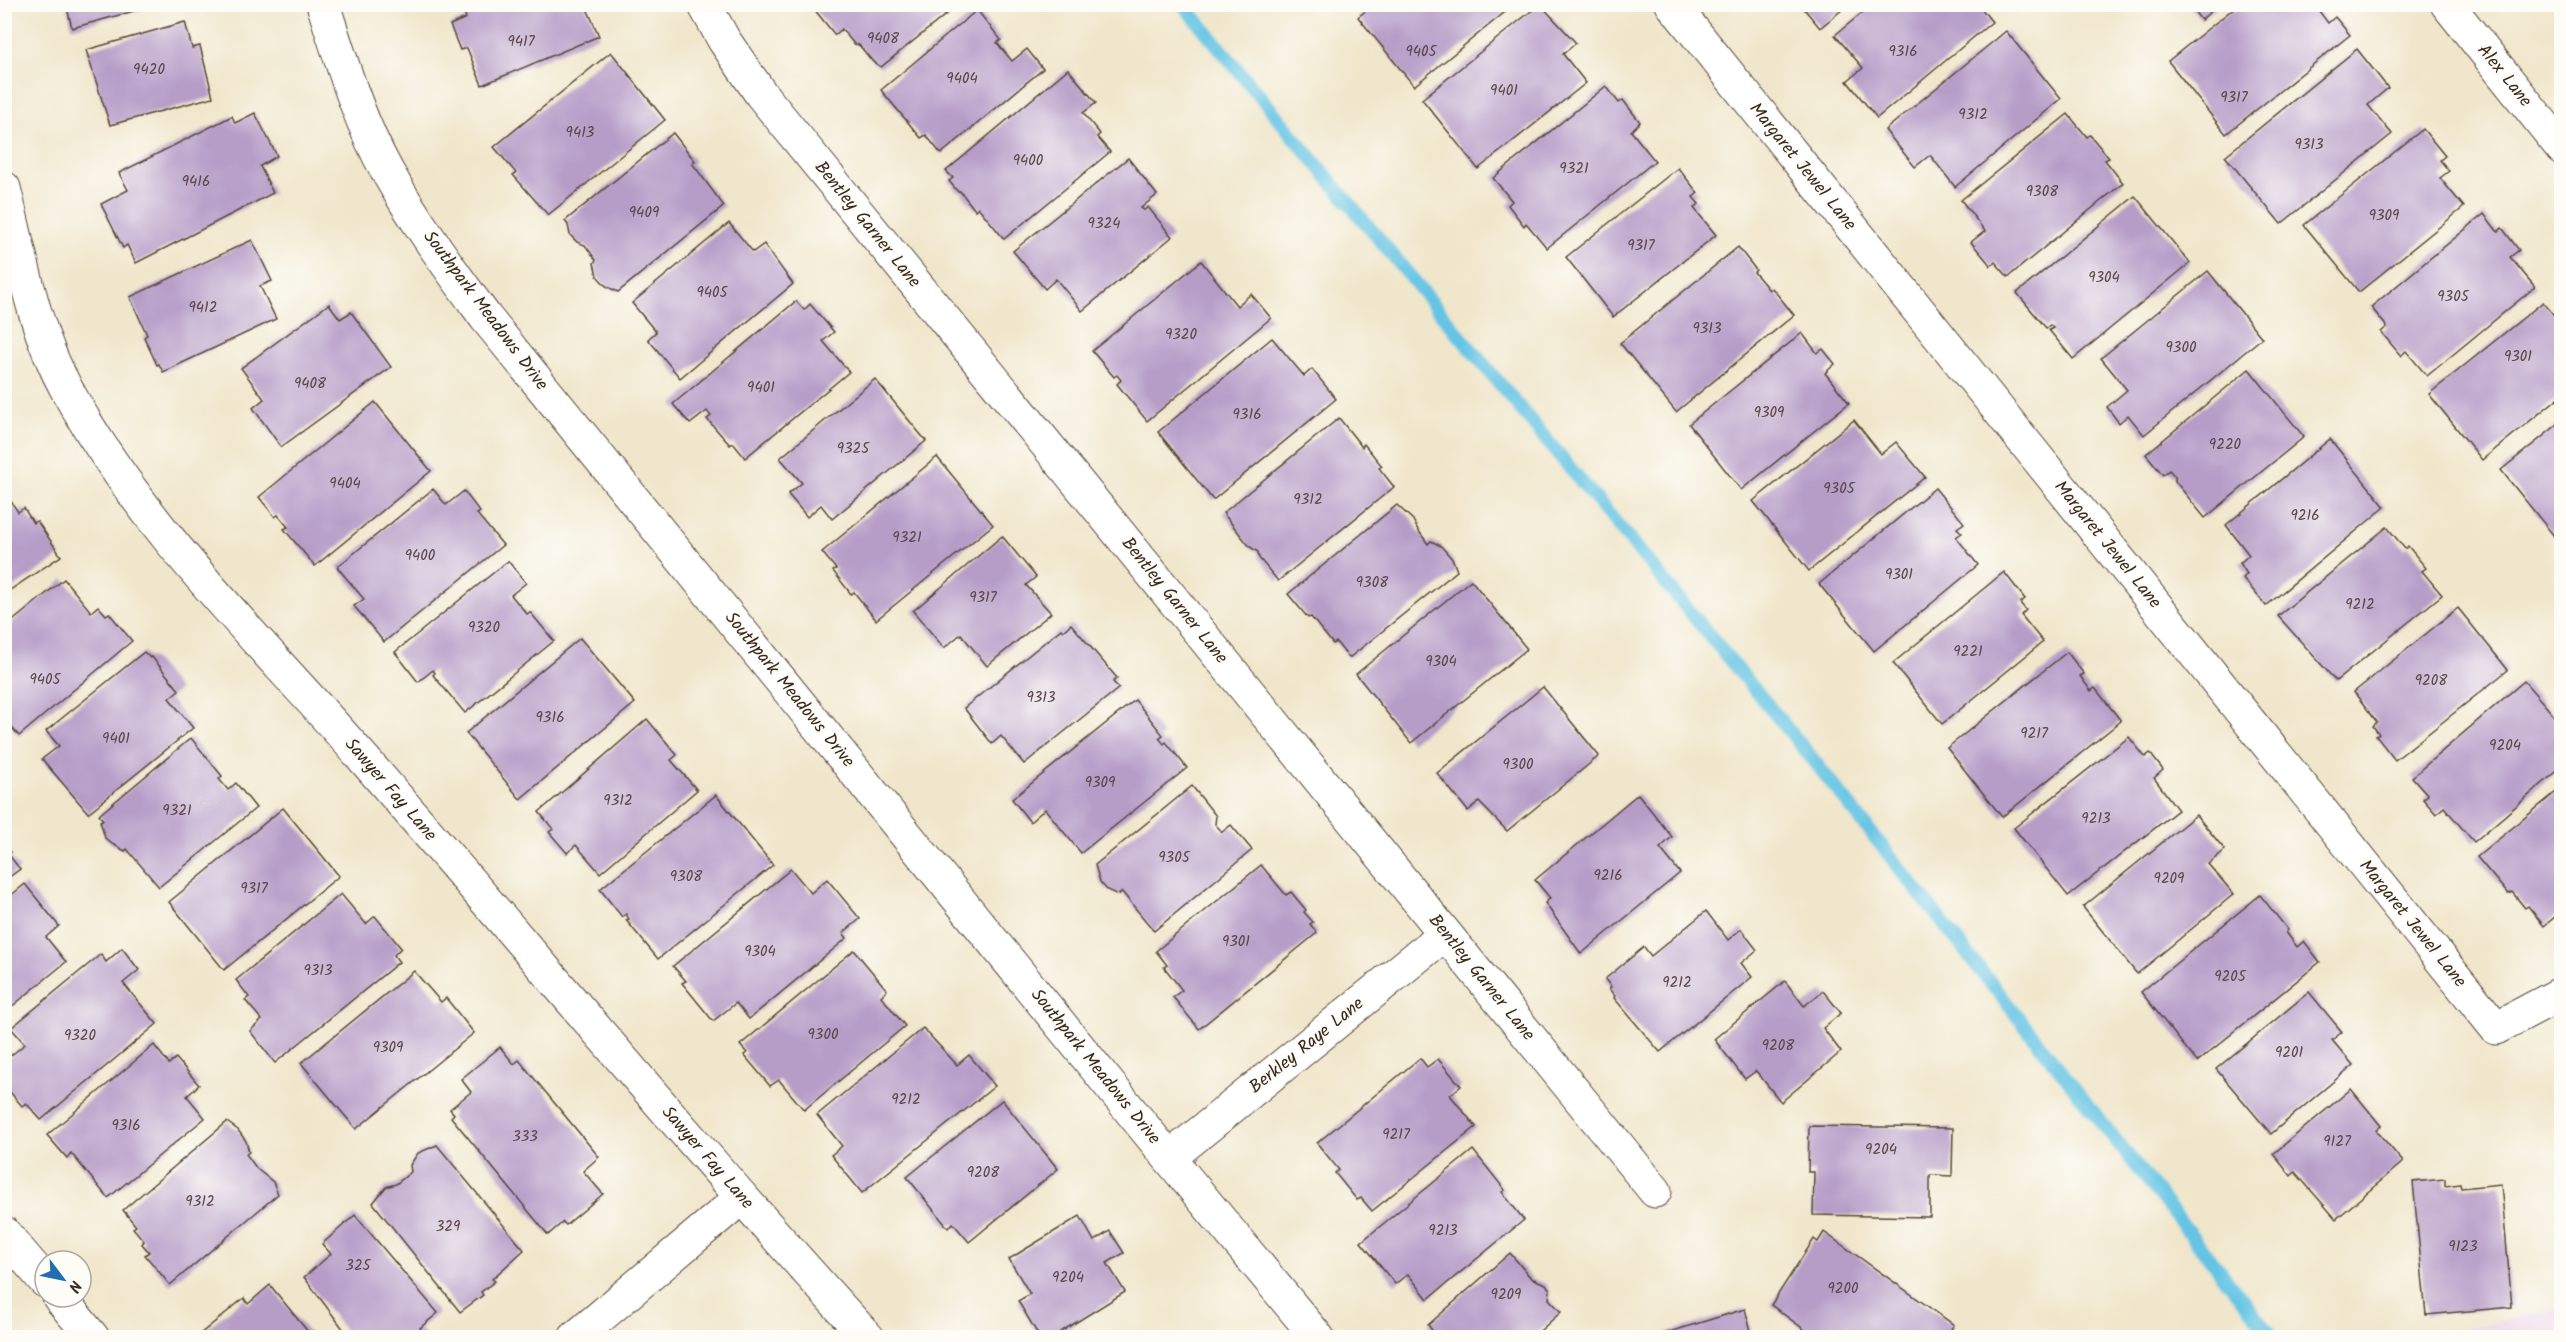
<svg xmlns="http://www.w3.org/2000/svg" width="2566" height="1342" font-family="Kalam,sans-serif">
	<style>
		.built { fill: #ead1ec }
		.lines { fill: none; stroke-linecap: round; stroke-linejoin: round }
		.stream { stroke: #65c4e4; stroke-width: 14 }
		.building { fill: #b69dc8 }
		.minor-casing { stroke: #564638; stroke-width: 35 }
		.minor { stroke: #fff; stroke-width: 33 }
		.labels { text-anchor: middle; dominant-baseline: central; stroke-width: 4.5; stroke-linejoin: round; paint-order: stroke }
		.number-label { font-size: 15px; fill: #5a4748 }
		.street-label { font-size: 18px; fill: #3b2a1e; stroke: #fdfcf7 }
	</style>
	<rect width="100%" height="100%" fill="#fdfcf7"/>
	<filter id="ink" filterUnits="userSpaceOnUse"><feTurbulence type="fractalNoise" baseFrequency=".0167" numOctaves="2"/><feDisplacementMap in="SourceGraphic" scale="12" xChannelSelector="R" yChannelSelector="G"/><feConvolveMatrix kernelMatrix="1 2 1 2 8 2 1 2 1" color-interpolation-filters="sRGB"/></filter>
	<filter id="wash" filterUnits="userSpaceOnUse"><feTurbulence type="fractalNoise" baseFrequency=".008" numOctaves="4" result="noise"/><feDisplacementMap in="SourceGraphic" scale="24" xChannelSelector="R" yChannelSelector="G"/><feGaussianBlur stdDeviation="1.35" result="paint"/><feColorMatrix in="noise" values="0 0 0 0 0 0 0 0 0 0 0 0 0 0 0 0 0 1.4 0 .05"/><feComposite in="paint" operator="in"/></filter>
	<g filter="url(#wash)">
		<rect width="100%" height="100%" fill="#f0e6cb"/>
		<!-- built -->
		<polygon class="built" points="2561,1308 2561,1337 2428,1337"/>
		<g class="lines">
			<!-- stream -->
			<polyline class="stream" points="1183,4 1811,757 2273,1338"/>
		</g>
		<g id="blocks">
			<!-- building -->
			<g class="building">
				<polygon points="66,4 156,4 156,5 72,28"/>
				<polygon points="461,4 585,4 599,36 482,85 467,48 460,50 450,25 466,18"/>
				<polygon points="820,4 959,4 881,67 873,62 859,45 854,44 842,29 835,35 814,9"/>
				<polygon points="1374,4 1515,4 1414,86 1358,17"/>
				<polygon points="1540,4 1576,43 1563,54 1586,83 1478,169 1422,99"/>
				<polygon points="1800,4 1849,4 1820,28"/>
				<polygon points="1873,4 1978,4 1992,22 1877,118 1847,81 1863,68 1835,35"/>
				<polygon points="2188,4 2219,4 2201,20"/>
				<polygon points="2239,4 2319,4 2316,7 2328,23 2335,17 2350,35 2226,134 2168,61"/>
				<polygon points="977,10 1001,40 997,43 1012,61 1027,49 1043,69 941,154 926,135 921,138 881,90"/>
				<polygon points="185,22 192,48 200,46 213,97 110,125 86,50"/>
				<polygon points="2006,31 2061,99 1955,187 1930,155 1915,167 1885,130"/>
				<polygon points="2357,49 2388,88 2368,105 2392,134 2281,224 2225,156"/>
				<polygon points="611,52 665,120 548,215 513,175 516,173 494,147"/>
				<polygon points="1068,69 1096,103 1083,113 1100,134 1097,137 1110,152 1004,239 978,207 975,210 960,191 958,192 949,181 953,178 946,171"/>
				<polygon points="1606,86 1619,103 1623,100 1640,122 1631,131 1655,161 1547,248 1526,223 1524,226 1508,205 1512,201 1493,178"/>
				<polygon points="255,113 277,156 260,166 273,193 136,263 127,245 123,248 101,204 128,190 119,173 232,116 235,123"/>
				<polygon points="2068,114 2087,137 2090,135 2109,158 2105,160 2123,183 2008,277 1995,262 1991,266 1971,242 1985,231 1961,200"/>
				<polygon points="2423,129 2445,156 2440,160 2449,171 2440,178 2464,207 2359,292 2304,225"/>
				<polygon points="673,133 695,161 692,163 724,206 618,292 606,286 597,276 594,263 596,260 585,245 577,242 570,235 568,225 565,221"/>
				<polygon points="1128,158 1157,195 1141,208 1144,210 1148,207 1172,237 1082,311 1056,279 1045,289 1013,251"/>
				<polygon points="1678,168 1698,193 1693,197 1699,204 1694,208 1716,235 1613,317 1566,257"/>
				<polygon points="2135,196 2190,263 2073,359 2049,330 2053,328 2050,325 2046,328 2017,293"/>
				<polygon points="2484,214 2498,232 2502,228 2519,250 2510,257 2535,287 2427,376 2406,351 2401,356 2381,332 2387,327 2371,307"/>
				<polygon points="729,223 753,252 764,244 793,284 680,378 648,339 656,332 632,303"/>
				<polygon points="252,240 272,281 260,286 276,319 163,372 159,364 157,365 144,337 147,335 130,297"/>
				<polygon points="1738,247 1756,270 1754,272 1769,290 1772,288 1794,315 1676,412 1620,343"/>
				<polygon points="1201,261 1237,306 1251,294 1271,318 1147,421 1117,384 1121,380 1117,375 1114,377 1092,351"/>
				<polygon points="2208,271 2262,338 2144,435 2128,415 2119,423 2107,407 2127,390 2101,358"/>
				<polygon points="796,301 804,310 810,304 834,332 823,341 849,372 745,458 733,443 730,445 707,419 711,416 707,411 690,424 673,404"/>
				<polygon points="2543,302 2558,320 2562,317 2562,395 2482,460 2429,394"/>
				<polygon points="329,304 340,319 351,312 391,367 281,447 253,408 264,399 241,368"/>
				<polygon points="1802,333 1817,353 1823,349 1835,364 1825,373 1849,403 1741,490 1689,424"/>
				<polygon points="1272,338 1304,376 1312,369 1336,399 1213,500 1158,432"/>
				<polygon points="2249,369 2304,437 2205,518 2175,481 2175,476 2169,470 2163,475 2146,454"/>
				<polygon points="875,379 926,441 832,519 821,505 807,517 788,494 802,483 780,458"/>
				<polygon points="375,402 431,471 315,566 284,529 288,527 278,515 275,517 259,497"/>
				<polygon points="1339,418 1362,447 1364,444 1382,466 1379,468 1394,487 1278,581 1259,558 1258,552 1250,547 1223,513"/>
				<polygon points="1854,420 1881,454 1896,442 1925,477 1809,571 1753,501"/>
				<polygon points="2562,421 2562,530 2554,536 2501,470"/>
				<polygon points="2330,439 2385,507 2266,606 2243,578 2247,574 2240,563 2249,555 2226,525"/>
				<polygon points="937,457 993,525 876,620 854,592 851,594 833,571 836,569 822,552"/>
				<polygon points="1935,488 1964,523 1957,528 1962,533 1956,537 1978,565 1874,651 1819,584"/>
				<polygon points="433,489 446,505 464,491 480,512 477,514 503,545 384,642 354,606 364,599 337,567"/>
				<polygon points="6,494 18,512 24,508 33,523 37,521 61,556 4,594"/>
				<polygon points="1397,505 1413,520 1418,530 1428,544 1431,541 1441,546 1453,560 1457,571 1349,658 1336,642 1333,644 1311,617 1308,618 1288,594"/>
				<polygon points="2387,527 2405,549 2408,546 2426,568 2422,571 2442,595 2336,681 2278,616"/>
				<polygon points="1002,536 1036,577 1026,585 1051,613 987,666 961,634 944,648 913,611"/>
				<polygon points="508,561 526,583 511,595 527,614 530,612 554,641 465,713 433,675 435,673 433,670 418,682 395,652"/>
				<polygon points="2004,572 2025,599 2020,603 2026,610 2021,615 2043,642 1942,724 1893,663"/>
				<polygon points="64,579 91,612 98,606 106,615 109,613 132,641 19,736 4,718 4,628"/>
				<polygon points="1471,580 1527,649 1411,743 1356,674"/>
				<polygon points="2458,608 2508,670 2395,760 2376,736 2379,734 2373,726 2377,722 2354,692"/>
				<polygon points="1071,624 1117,678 1113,682 1119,688 1024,764 1001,736 992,744 964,708 1061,629 1063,631"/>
				<polygon points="580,638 635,703 520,799 466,733"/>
				<polygon points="144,652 150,658 152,657 179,690 169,698 193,728 88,813 42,759 59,746 46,731"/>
				<polygon points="2067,652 2084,674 2080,676 2091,691 2095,688 2121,721 2002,817 1947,748"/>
				<polygon points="2524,681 2562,725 2562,767 2474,842 2444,807 2436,814 2423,799 2428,795 2412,777"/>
				<polygon points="1543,687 1599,756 1507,831 1479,802 1468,811 1437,773"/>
				<polygon points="1135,700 1163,735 1159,738 1164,744 1166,742 1187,768 1081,853 1045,809 1030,822 1012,799"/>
				<polygon points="647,719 677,755 671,760 697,790 600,873 576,845 567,853 549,832 553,829 539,812"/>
				<polygon points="2129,737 2145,757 2150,753 2163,770 2154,778 2178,810 2068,896 2014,828"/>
				<polygon points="191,738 222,776 219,779 228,790 236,783 256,808 159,887 127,849 125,851 112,844 105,838 100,821 103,820 99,815"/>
				<polygon points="1192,786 1216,816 1215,824 1222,832 1231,825 1252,850 1154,931 1122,892 1118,895 1107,890 1100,882 1095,865"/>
				<polygon points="2562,787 2562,911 2544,926 2528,906 2525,908 2512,892 2508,894 2477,857"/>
				<polygon points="1638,794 1672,837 1660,848 1680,873 1581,954 1545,903 1550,898 1535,880"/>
				<polygon points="716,795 773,865 658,959 626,920 629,919 626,914 622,917 600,889"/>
				<polygon points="283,808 339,876 224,970 169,902"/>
				<polygon points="2196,815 2225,850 2208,864 2234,894 2137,974 2083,907"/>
				<polygon points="4,844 11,852 8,854 20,869 4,881"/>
				<polygon points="1261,865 1286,895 1291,892 1306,910 1304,912 1313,922 1310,924 1317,933 1199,1029 1173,997 1182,990 1164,967 1167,965 1156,951"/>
				<polygon points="791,869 811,893 827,879 860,919 843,933 847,938 749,1019 736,1003 713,1021 682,983 686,981 673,966"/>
				<polygon points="25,884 59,926 46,937 66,962 4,1013 4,901"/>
				<polygon points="341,894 366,924 375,916 401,948 394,955 399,962 275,1063 250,1031 262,1020 245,1000 249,997 236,980"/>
				<polygon points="2260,895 2288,930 2286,932 2297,947 2304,941 2320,962 2197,1062 2141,992"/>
				<polygon points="1706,911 1728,940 1741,929 1757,950 1741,963 1752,977 1660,1052 1614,998 1615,996 1609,989 1611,987 1605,979 1644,947 1651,956"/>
				<polygon points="122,948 139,970 123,983 157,1024 41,1120 26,1103 22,1106 4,1085 4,1061 25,1044 11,1028 101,954 106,962"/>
				<polygon points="854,950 887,990 881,996 905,1026 804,1110 779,1080 770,1086 744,1055 747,1053 740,1045"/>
				<polygon points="414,971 441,1002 446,998 474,1033 356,1129 301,1063"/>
				<polygon points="1785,981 1804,1006 1823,991 1841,1013 1823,1028 1841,1052 1781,1102 1756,1071 1745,1079 1714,1039"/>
				<polygon points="2309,992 2342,1032 2332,1040 2353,1065 2271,1134 2216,1069"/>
				<polygon points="923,1028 957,1065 969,1055 995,1086 862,1193 831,1155 842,1146 817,1115"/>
				<polygon points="154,1045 169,1064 176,1058 199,1085 187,1096 205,1118 108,1198 71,1153 67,1158 47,1135"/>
				<polygon points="500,1047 514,1064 519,1060 599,1157 583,1171 603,1194 566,1225 563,1222 548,1235 451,1117 454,1114 450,1109 471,1092 461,1079"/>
				<polygon points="1420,1058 1427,1067 1438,1059 1461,1086 1450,1095 1476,1127 1372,1211 1361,1198 1357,1200 1335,1173 1339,1170 1317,1143"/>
				<polygon points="2351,1089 2381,1126 2376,1130 2403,1162 2336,1219 2295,1172 2291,1176 2273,1154"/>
				<polygon points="1002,1100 1058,1169 969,1242 953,1223 948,1228 907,1177"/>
				<polygon points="227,1122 238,1130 246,1141 249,1152 246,1154 257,1169 273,1182 278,1194 170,1285 145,1255 149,1252 142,1244 144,1241 133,1228 136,1226 123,1210"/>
				<polygon points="1809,1126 1953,1128 1952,1176 1930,1175 1930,1217 1813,1215 1814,1172 1808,1172"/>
				<polygon points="437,1145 524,1250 492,1279 495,1281 481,1292 483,1295 460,1312 373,1203 386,1187 396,1184 411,1172 410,1165 418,1153"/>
				<polygon points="1473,1150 1505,1190 1502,1192 1524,1220 1428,1299 1408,1274 1395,1284 1361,1242"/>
				<polygon points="2445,1179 2445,1186 2460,1184 2461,1188 2501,1184 2512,1307 2426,1315 2413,1182"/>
				<polygon points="355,1215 438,1313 420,1328 427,1338 350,1338 304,1277 331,1254 322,1244"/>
				<polygon points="1080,1216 1094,1241 1110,1231 1124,1253 1107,1263 1125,1292 1051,1338 1040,1338 1018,1301 1030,1294 1009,1259"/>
				<polygon points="1824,1232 1954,1325 1945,1338 1816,1338 1771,1305 1814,1239 1818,1242"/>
				<polygon points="1510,1253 1531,1278 1546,1284 1550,1290 1549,1299 1561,1312 1532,1338 1438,1338 1428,1325"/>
				<polygon points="270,1285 313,1338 201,1338 199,1335 244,1298 248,1304"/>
				<polygon points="1745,1309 1753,1338 1667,1338 1666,1333"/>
			</g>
		</g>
	</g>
	<g filter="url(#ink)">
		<use href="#blocks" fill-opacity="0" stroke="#564638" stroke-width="1.5"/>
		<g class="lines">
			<defs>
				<g id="minor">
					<path d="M323,4C341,60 358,119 387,171C416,223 451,270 486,318L1169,1158L1318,1338"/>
					<polyline points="704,4 724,40 761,94 1655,1191"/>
					<polyline points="1672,4 2496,1028 2562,993"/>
					<polyline points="2447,4 2562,148"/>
					<path d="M4,188C21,256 33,329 67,390C144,531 264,644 369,765C535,956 697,1151 868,1338"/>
					<polyline points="1169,1158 1445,934"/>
					<polyline points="4,1233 45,1281"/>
					<polyline points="59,1297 93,1338"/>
					<polyline points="575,1338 741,1198"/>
				</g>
			</defs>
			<!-- minor casing -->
			<use href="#minor" class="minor-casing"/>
			<!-- minor -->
			<use href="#minor" class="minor"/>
		</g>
	</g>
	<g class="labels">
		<!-- number labels -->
		<g class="number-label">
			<text x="883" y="39">9408</text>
			<text x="521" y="42">9417</text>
			<text x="1421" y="52">9405</text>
			<text x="1903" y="52">9316</text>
			<text x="149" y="70">9420</text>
			<text x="962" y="79">9404</text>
			<text x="1504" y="91">9401</text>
			<text x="2234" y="98">9317</text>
			<text x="1973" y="115">9312</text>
			<text x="580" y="133">9413</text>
			<text x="2309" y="145">9313</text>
			<text x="1028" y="161">9400</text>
			<text x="1574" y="169">9321</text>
			<text x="196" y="182">9416</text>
			<text x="2042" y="192">9308</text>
			<text x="644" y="213">9409</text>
			<text x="2384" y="216">9309</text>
			<text x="1104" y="224">9324</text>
			<text x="1641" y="246">9317</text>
			<text x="2104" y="278">9304</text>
			<text x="712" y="293">9405</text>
			<text x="2453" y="297">9305</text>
			<text x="203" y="308">9412</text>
			<text x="1707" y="329">9313</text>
			<text x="1181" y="335">9320</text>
			<text x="2181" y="348">9300</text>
			<text x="2518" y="357">9301</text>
			<text x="310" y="384">9408</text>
			<text x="761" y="388">9401</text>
			<text x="1769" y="413">9309</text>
			<text x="1247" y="415">9316</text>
			<text x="2225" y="445">9220</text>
			<text x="853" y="449">9325</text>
			<text x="345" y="484">9404</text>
			<text x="1839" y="489">9305</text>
			<text x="1308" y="500">9312</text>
			<text x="2305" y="516">9216</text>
			<text x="907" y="538">9321</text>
			<text x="420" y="556">9400</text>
			<text x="1899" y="575">9301</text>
			<text x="1372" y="583">9308</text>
			<text x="983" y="598">9317</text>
			<text x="2360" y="605">9212</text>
			<text x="484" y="628">9320</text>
			<text x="1968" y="652">9221</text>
			<text x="1441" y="662">9304</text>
			<text x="45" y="680">9405</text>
			<text x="2431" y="681">9208</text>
			<text x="1041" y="698">9313</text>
			<text x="550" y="718">9316</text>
			<text x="2034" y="734">9217</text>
			<text x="116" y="739">9401</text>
			<text x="2505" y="746">9204</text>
			<text x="1518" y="765">9300</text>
			<text x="1100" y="783">9309</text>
			<text x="618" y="801">9312</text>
			<text x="177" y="811">9321</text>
			<text x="2096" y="819">9213</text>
			<text x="1174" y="858">9305</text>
			<text x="1608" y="876">9216</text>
			<text x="686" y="877">9308</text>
			<text x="2169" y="879">9209</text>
			<text x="254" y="889">9317</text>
			<text x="1236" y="942">9301</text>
			<text x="760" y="952">9304</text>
			<text x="318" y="971">9313</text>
			<text x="2230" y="977">9205</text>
			<text x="1677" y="983">9212</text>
			<text x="823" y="1035">9300</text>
			<text x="80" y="1036">9320</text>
			<text x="1778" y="1046">9208</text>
			<text x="388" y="1048">9309</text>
			<text x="2289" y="1053">9201</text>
			<text x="906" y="1100">9212</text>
			<text x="126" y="1126">9316</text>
			<text x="1396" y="1135">9217</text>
			<text x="525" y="1137">333</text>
			<text x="2337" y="1142">9127</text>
			<text x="1881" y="1150">9204</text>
			<text x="983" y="1173">9208</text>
			<text x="200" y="1202">9312</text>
			<text x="448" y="1227">329</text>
			<text x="1443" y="1231">9213</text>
			<text x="2463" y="1247">9123</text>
			<text x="358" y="1266">325</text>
			<text x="1068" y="1278">9204</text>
			<text x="1843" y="1289">9200</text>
			<text x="1506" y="1295">9209</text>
		</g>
		<!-- street labels -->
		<g class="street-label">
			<text transform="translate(2504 76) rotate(51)">Alex Lane</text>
			<text transform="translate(1802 167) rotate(51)">Margaret Jewel Lane</text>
			<text transform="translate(867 225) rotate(51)">Bentley Garner Lane</text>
			<text transform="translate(485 311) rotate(53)">Southpark Meadows Drive</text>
			<text transform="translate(2107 545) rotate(51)">Margaret Jewel Lane</text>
			<text transform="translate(1174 601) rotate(51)">Bentley Garner Lane</text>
			<text transform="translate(789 690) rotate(51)">Southpark Meadows Drive</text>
			<text transform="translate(390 790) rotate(49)">Sawyer Fay Lane</text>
			<text transform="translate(2412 924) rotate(51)">Margaret Jewel Lane</text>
			<text transform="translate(1481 978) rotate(51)">Bentley Garner Lane</text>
			<text transform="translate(1307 1046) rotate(-39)">Berkley Raye Lane</text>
			<text transform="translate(1095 1067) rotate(51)">Southpark Meadows Drive</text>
			<text transform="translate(707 1158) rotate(49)">Sawyer Fay Lane</text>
		</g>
	</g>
	<!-- margin -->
	<rect width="2566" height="1342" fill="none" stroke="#fdfcf7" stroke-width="24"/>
	<!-- north arrow -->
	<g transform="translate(63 1279) rotate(122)"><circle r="28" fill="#fdfcf7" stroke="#afa8a0" stroke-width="1.5"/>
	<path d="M0-4.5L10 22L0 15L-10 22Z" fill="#1f6fb2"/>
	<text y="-9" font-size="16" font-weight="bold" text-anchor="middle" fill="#3b2a1e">N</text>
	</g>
</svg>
